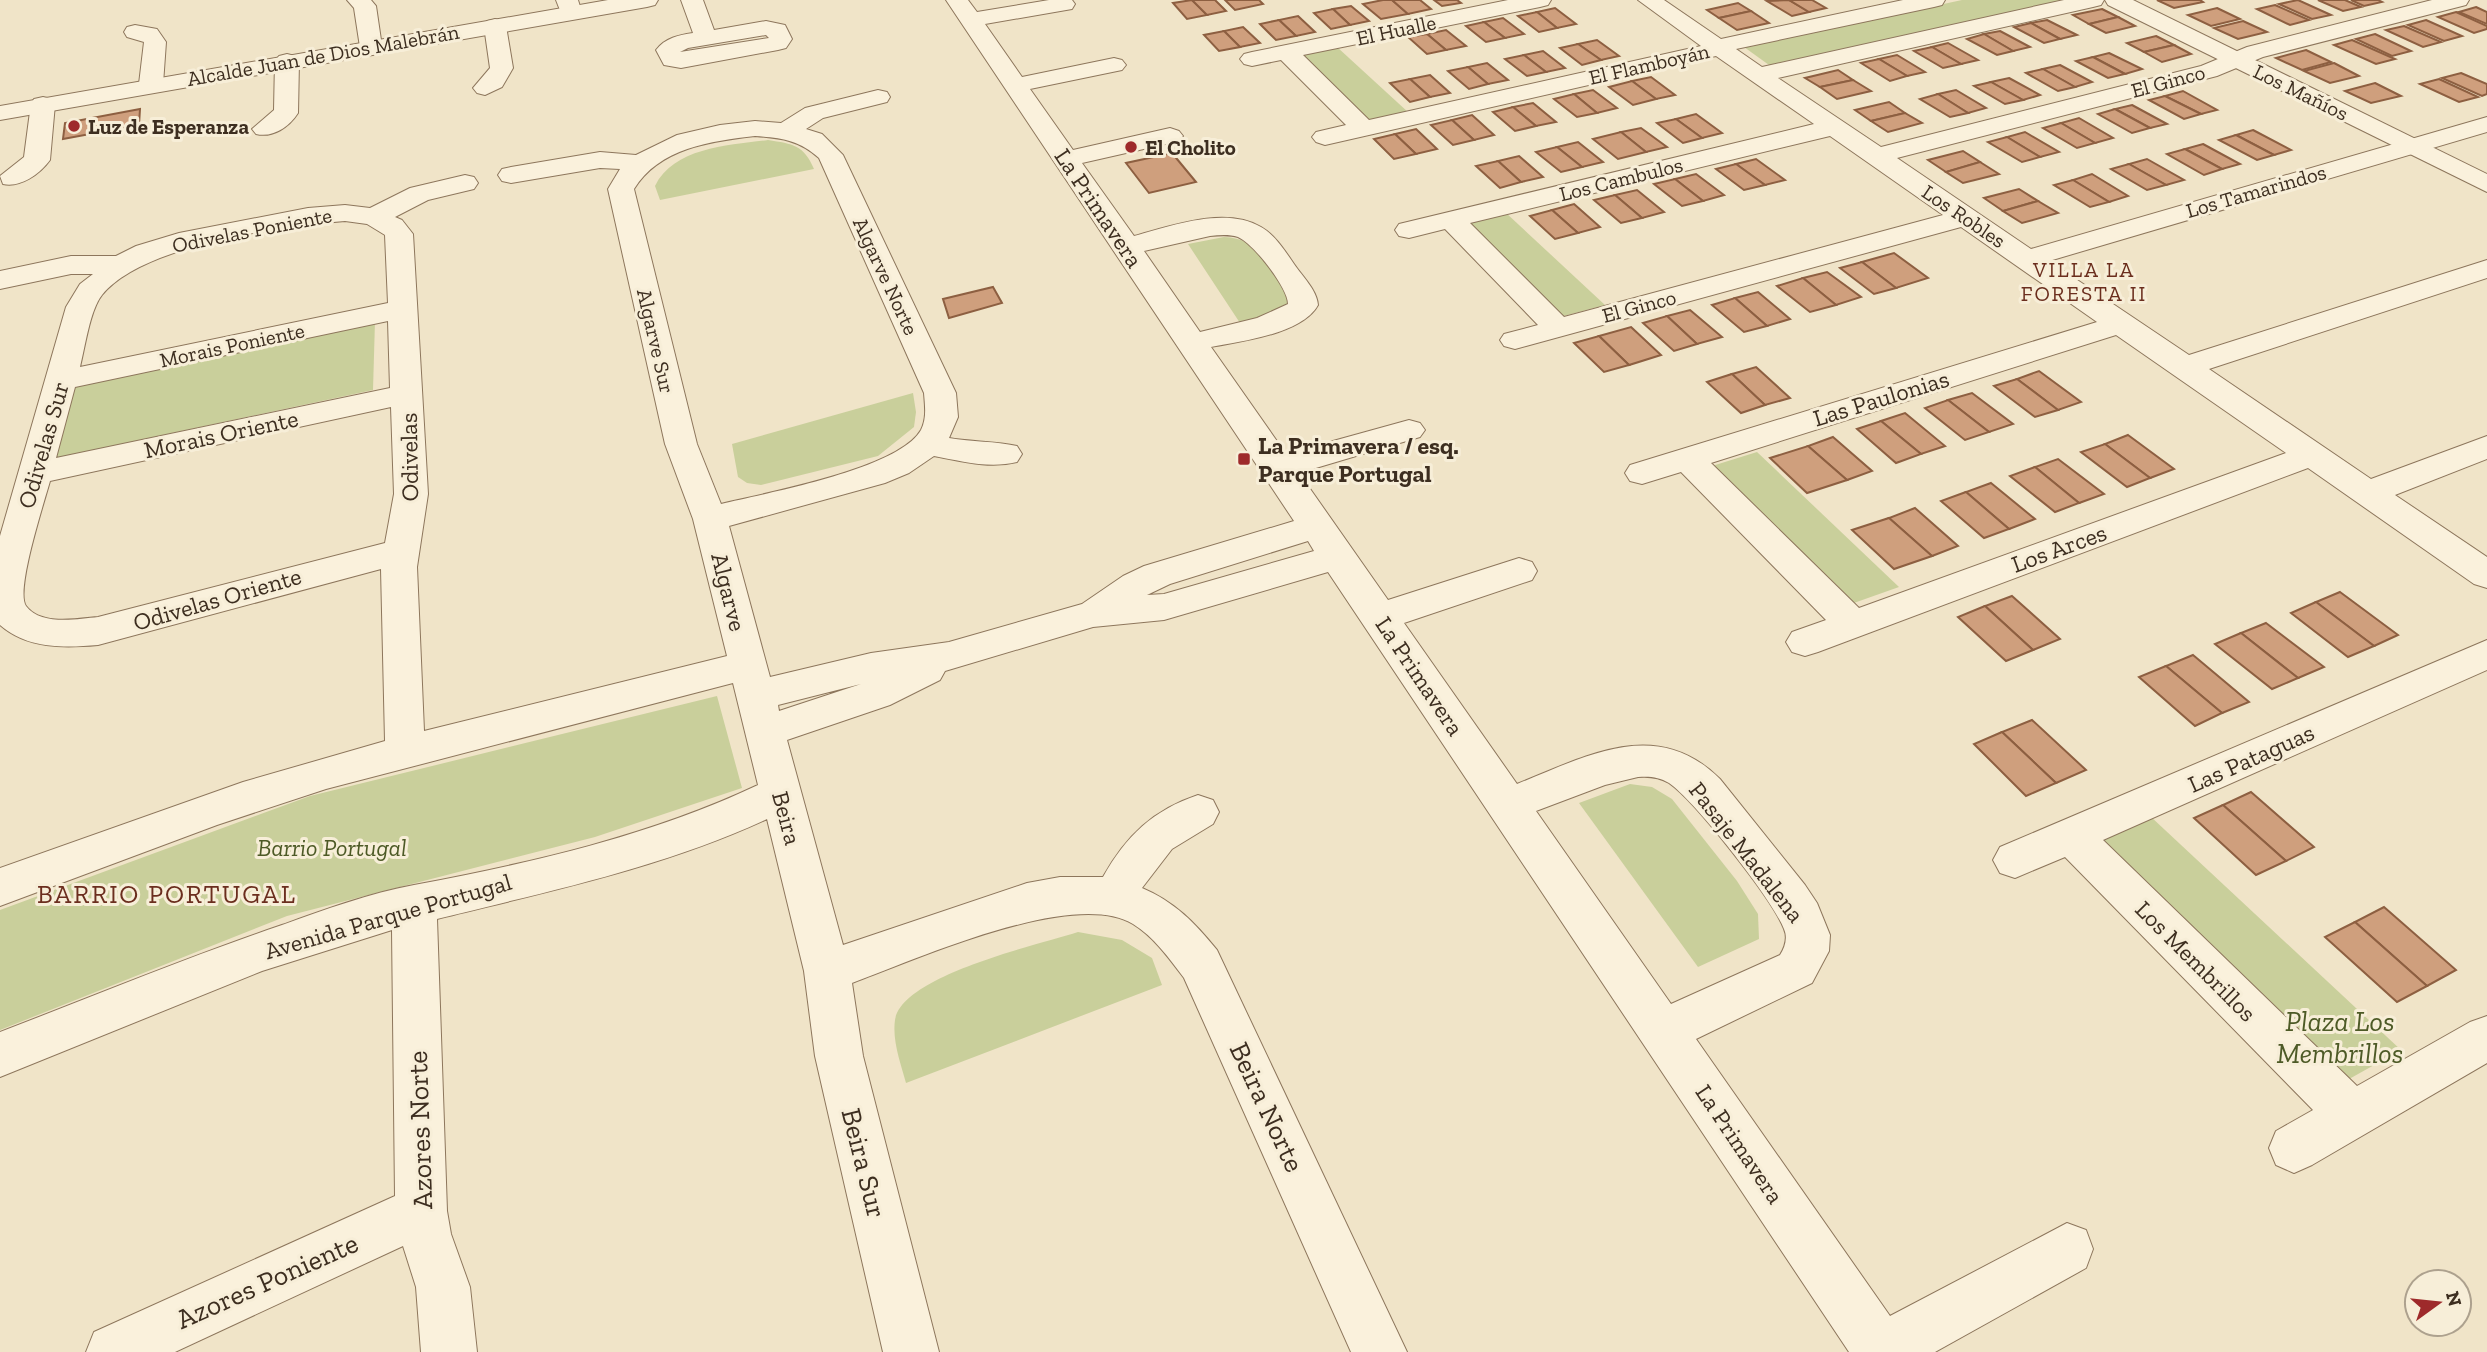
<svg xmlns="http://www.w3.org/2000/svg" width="2487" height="1352" font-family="'Zilla Slab',serif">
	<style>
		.green { fill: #c9cf9b }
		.building { fill: #cf9f7d; stroke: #8d5f41; stroke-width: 2 }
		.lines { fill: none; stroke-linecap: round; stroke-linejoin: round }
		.minor-casing { stroke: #8d765c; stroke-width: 2 }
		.tertiary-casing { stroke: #8d765c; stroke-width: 2 }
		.minor { fill: #faf1dc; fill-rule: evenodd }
		.tertiary { fill: #faf1dc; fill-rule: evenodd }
		.poi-dot { fill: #9e2a2b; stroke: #f7eed8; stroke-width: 2.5 }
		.labels { text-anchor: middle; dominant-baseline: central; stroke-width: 6; stroke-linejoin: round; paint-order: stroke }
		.far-street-label { font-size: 21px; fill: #3d2e20; stroke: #f7eed8 }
		.far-poi-label { font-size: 21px; font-weight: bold; fill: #3d2e20; stroke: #f7eed8; text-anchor: start }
		.far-neighbourhood-label { font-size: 21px; letter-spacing: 2px; fill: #6b2e1e; stroke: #f7eed8 }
		.street-label { font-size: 24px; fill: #3d2e20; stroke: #f7eed8 }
		.poi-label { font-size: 24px; font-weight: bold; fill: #3d2e20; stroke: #f7eed8; text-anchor: start }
		.park-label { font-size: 24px; font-style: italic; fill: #4d5a26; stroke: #f7eed8 }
		.neighbourhood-label { font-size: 26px; letter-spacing: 2px; fill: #6b2e1e; stroke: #f7eed8 }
		.near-park-label { font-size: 28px; font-style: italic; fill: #4d5a26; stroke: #f7eed8 }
		.near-street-label { font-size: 28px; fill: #3d2e20; stroke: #f7eed8 }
	</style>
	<rect width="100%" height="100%" fill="#f0e4c8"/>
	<!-- green -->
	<g class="green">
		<polygon points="1962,0 2063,0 1769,65 1744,47"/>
		<polygon points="1337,47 1409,113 1370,122 1301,54"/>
		<path d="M768,140C793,144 804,145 814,169L660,200L655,186C674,147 730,145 768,140Z"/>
		<polygon points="1505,212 1605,305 1560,317 1463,222"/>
		<path d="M1224,237C1260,238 1271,267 1290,294L1288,309L1240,323L1188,244Z"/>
		<polygon points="375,321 373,390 56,458 76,382"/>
		<polygon points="913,393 916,412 914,427 878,456 761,485 747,483 738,477 732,444"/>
		<polygon points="1757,452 1899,587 1851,604 1712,466"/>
		<polygon points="717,696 742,788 595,837 287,916 0,1030 0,910 310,796"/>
		<polygon points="1630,784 1652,787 1672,799 1737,881 1758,914 1759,939 1698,967 1579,803"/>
		<polygon points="2150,816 2401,1050 2342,1083 2095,841"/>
		<path d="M1078,932L1122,940L1152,958L1162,985L906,1083C901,1064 892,1041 895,1020C902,975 1038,945 1078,932Z"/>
	</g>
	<!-- building -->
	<g class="building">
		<polygon points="1192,0 1207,15 1187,19 1173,3"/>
		<polygon points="1192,0 1215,0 1226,11 1207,15"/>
		<polygon points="1225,0 1259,0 1263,4 1235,10"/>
		<polygon points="1383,0 1392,0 1408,14 1381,19 1363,4"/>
		<polygon points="1392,0 1420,0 1431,9 1408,14"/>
		<polygon points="1434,0 1457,0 1461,3 1442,6"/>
		<polygon points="1789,0 1809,12 1792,16 1767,1"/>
		<polygon points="1789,0 1812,0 1826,8 1809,12"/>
		<polygon points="2157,0 2200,0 2203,2 2174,8"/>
		<polygon points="2298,0 2331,15 2312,19 2279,4"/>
		<polygon points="2318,0 2345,0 2361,7 2343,11"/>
		<polygon points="2351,0 2378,0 2382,2 2364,6"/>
		<polygon points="1738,3 1751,11 1719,18 1707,10"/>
		<polygon points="2275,5 2309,20 2290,25 2257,9"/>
		<polygon points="1351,6 1369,21 1350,25 1333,9"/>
		<polygon points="2476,7 2487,12 2487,24 2459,12"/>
		<polygon points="1555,8 1576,24 1557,28 1537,12"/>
		<polygon points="2217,8 2240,19 2211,26 2188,15"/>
		<polygon points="1333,9 1350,25 1331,29 1314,13"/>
		<polygon points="2102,9 2118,17 2089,24 2073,15"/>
		<polygon points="1751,11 1769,23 1737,30 1719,18"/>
		<polygon points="1537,12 1557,28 1539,32 1518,16"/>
		<polygon points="2456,12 2487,26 2487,29 2474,33 2438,17"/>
		<polygon points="1298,16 1315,32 1296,36 1279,20"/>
		<polygon points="2118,17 2135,26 2106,33 2089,24"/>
		<polygon points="1503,18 1524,34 1505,38 1484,22"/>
		<polygon points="1279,20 1296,36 1276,40 1260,24"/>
		<polygon points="2047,20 2077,35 2060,39 2031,23"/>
		<polygon points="2426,20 2462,36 2444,41 2408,25"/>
		<polygon points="2243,21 2267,32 2238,39 2214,28"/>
		<polygon points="1484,22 1505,38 1486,42 1466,26"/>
		<polygon points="2031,23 2060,39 2044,43 2014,27"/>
		<polygon points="2404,26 2441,42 2423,47 2386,30"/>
		<polygon points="1243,27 1260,43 1240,47 1224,31"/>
		<polygon points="1446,30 1466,46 1446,50 1427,34"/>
		<polygon points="1224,31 1240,47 1219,51 1204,35"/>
		<polygon points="2000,31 2030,47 2013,51 1984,34"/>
		<polygon points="1427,34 1446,50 1427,54 1408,37"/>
		<polygon points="1984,34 2013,51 1997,55 1967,39"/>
		<polygon points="2375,34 2411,51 2392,56 2356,39"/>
		<polygon points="2156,36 2174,45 2144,52 2127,43"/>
		<polygon points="1597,40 1619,56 1601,60 1578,44"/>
		<polygon points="2352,40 2395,59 2376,64 2334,45"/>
		<polygon points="1948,43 1978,60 1961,64 1932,47"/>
		<polygon points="1578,44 1601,60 1582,65 1560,48"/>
		<polygon points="2174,45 2191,54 2162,62 2144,52"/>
		<polygon points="1932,47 1961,64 1943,68 1914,51"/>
		<polygon points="2306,50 2331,62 2302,70 2276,58"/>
		<polygon points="1543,51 1565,68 1546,72 1524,55"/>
		<polygon points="2109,53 2142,69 2125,74 2093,57"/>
		<polygon points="1524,55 1546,72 1527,76 1505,59"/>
		<polygon points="1897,55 1925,72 1907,76 1879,59"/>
		<polygon points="2093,57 2125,74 2108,78 2076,61"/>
		<polygon points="1879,59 1907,76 1890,81 1861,63"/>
		<polygon points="1487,63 1508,80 1488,84 1468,67"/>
		<polygon points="2334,63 2359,76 2330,83 2304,71"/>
		<polygon points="2060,65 2092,82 2075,87 2043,69"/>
		<polygon points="1468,67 1488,84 1469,89 1448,71"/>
		<polygon points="2043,69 2075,87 2058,91 2026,73"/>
		<polygon points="1838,70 1853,80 1820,87 1805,78"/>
		<polygon points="2461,73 2487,84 2487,94 2482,96 2442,78"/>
		<polygon points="1430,75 1450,93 1430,97 1410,79"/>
		<polygon points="1651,77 1675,95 1656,99 1632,81"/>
		<polygon points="2009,78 2040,95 2023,100 1991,82"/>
		<polygon points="1410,79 1430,97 1410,102 1390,83"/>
		<polygon points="2439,79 2478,97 2459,102 2420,84"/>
		<polygon points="1853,80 1871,91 1837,99 1820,87"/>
		<polygon points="1632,81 1656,99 1633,105 1609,87"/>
		<polygon points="1991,82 2023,100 2005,104 1974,86"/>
		<polygon points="2375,83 2401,96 2371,103 2345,91"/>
		<polygon points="1593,90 1617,108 1597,113 1574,94"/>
		<polygon points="1956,90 1986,108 1968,113 1938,94"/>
		<polygon points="2183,91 2217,110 2201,114 2165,96"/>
		<polygon points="1574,94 1597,113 1577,117 1554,99"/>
		<polygon points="1938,94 1968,113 1950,117 1920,99"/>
		<polygon points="2165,96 2201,114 2184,119 2149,100"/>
		<polygon points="1889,102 1905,113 1871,121 1855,110"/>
		<polygon points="1533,103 1556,122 1536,126 1513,107"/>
		<polygon points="2132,105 2167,124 2150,128 2115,109"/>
		<polygon points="1513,107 1536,126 1515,131 1493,112"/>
		<polygon points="140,109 139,125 63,139 65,123"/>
		<polygon points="2115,109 2150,128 2132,133 2098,114"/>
		<polygon points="1905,113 1922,123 1888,132 1871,121"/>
		<polygon points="1696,114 1722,133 1702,138 1676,119"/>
		<polygon points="1472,115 1494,135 1474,140 1452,120"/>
		<polygon points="2079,118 2113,138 2095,143 2061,123"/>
		<polygon points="1676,119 1702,138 1683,143 1657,123"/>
		<polygon points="1452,120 1474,140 1453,145 1431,125"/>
		<polygon points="2061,123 2095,143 2077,148 2043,128"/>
		<polygon points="1641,128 1667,147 1646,152 1621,132"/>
		<polygon points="1416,129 1437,149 1416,154 1395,134"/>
		<polygon points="2253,130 2291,150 2274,155 2236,135"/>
		<polygon points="1621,132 1646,152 1618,159 1593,139"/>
		<polygon points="2025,132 2059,152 2040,157 2007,137"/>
		<polygon points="1395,134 1416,154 1394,159 1374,139"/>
		<polygon points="2236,135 2274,155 2257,160 2219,140"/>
		<polygon points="2007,137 2040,157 2022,162 1988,142"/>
		<polygon points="1578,142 1603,162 1582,167 1557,147"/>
		<polygon points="2203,144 2240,164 2222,169 2185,149"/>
		<polygon points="1557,147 1582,167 1561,172 1536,152"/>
		<polygon points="2185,149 2222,169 2204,175 2167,154"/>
		<polygon points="1963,151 1980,162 1946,172 1928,160"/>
		<polygon points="1172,153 1196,182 1149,193 1126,163"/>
		<polygon points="1519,156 1543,177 1521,182 1498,161"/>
		<polygon points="1756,159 1785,180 1765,185 1736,164"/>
		<polygon points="2147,159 2184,180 2166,185 2129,164"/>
		<polygon points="1498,161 1521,182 1500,188 1476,166"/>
		<polygon points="1980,162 1999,174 1963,183 1946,172"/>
		<polygon points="1736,164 1765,185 1744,190 1716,169"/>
		<polygon points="2129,164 2166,185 2147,190 2111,169"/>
		<polygon points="1696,174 1724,195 1703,201 1675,179"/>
		<polygon points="2092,174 2128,196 2109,202 2073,180"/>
		<polygon points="1675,179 1703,201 1682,206 1654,184"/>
		<polygon points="2073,180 2109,202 2090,207 2054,185"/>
		<polygon points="2019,189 2038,201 2003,211 1984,198"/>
		<polygon points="1637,190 1664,212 1642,218 1615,195"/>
		<polygon points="1615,195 1642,218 1621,223 1594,200"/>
		<polygon points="2038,201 2058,213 2022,223 2003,211"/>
		<polygon points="1574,204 1600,227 1578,233 1552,210"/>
		<polygon points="1552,210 1578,233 1555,239 1530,216"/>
		<polygon points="1894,253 1928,278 1896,288 1862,262"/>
		<polygon points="1862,262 1896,288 1874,294 1840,268"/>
		<polygon points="1827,272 1861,297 1836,305 1803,278"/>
		<polygon points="1803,278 1836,305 1810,312 1777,286"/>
		<polygon points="993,287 1002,303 949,318 943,299"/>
		<polygon points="1758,292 1790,319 1767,326 1735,298"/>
		<polygon points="1735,298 1767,326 1744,332 1712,305"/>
		<polygon points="1690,310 1722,337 1697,344 1667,316"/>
		<polygon points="1667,316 1697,344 1674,351 1643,323"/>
		<polygon points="1631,327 1661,355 1629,365 1599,336"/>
		<polygon points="1599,336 1629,365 1604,372 1574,343"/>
		<polygon points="1756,367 1790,398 1765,405 1732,374"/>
		<polygon points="2039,371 2081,402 2058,410 2017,379"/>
		<polygon points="1732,374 1765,405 1741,413 1707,382"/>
		<polygon points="2017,379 2058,410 2035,417 1994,386"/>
		<polygon points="1972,393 2013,424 1989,432 1948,400"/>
		<polygon points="1948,400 1989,432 1965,440 1925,408"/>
		<polygon points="1905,413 1945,446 1921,454 1881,421"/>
		<polygon points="1881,421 1921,454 1896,463 1857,429"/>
		<polygon points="2128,435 2174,469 2150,478 2105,444"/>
		<polygon points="1833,437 1872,471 1847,480 1808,446"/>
		<polygon points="2105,444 2150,478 2127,487 2081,452"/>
		<polygon points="1808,446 1847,480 1807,493 1770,458"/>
		<polygon points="2058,459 2104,494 2079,503 2035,467"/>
		<polygon points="2035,467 2079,503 2055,512 2010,476"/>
		<polygon points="1991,483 2035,519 2009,529 1966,492"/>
		<polygon points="1966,492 2009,529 1984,538 1941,501"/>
		<polygon points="1915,508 1958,546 1932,556 1889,518"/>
		<polygon points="1889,518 1932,556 1894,569 1852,530"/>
		<polygon points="2340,592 2398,635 2374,646 2316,602"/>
		<polygon points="2012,596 2060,639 2033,650 1985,606"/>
		<polygon points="2316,602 2374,646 2348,657 2291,613"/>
		<polygon points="1985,606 2033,650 2006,661 1958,617"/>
		<polygon points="2266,623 2324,667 2298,678 2241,633"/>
		<polygon points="2241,633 2298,678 2272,689 2215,644"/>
		<polygon points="2193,655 2249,702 2222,713 2166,666"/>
		<polygon points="2166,666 2222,713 2195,726 2139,677"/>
		<polygon points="2032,720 2086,770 2056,783 2002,732"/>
		<polygon points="2002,732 2056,783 2026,796 1974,744"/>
		<polygon points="2251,792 2314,847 2286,861 2223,805"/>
		<polygon points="2223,805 2286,861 2256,875 2194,818"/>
		<polygon points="2384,907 2456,970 2427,986 2355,922"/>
		<polygon points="2355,922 2427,986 2397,1002 2325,937"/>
	</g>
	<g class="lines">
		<defs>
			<g id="minor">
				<polygon points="347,0 371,0 376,6 382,47 379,52 363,52 360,47 354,8"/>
				<polygon points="556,0 578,0 582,13 579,18 563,18"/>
				<path d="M681,0H703L714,30L766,21L785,25L792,39L786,48L778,50L681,68L664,65L656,50C665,38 679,35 693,33ZM766,35L769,38L680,52L688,48Z"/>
				<path d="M946,0H968L977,12L1049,0H1072L1075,4L1072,9L985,24L1022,77L1114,58L1122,60L1126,65L1122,70L1030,89L1073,150L1170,128L1179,131L1183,136L1179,141L1082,163L1134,236C1171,226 1225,206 1261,227C1275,235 1285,251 1294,264C1302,276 1317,290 1318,305C1302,334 1242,341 1211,347L1286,454L1409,420L1420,423L1425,430L1420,437L1299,473L1388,600L1519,558L1532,562L1537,571L1532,580L1404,623L1517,784C1587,756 1657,716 1720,779L1805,885L1817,903L1830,935L1829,951L1812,983L1696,1039L1890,1316L2067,1223L2086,1230L2093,1249L2086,1268L1935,1352H1849L1328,572L1164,620L1093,627L945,671L940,680L890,705L787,740L843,945L1027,883L1060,877H1103C1126,836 1153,810 1198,795L1213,800L1219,812L1213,824L1172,849L1142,888C1175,902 1195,923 1217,950L1407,1352H1351L1184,978C1169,958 1154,937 1133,924C1073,888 915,960 852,983L863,1056L939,1352H883L815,1056L804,971L767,819C661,868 549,891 437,919L447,1211L451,1234L470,1287L477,1352H421L416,1287L403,1246L175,1352H86L94,1332L395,1196L392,930L262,971L0,1077V1032C94,996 187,957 282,925C324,910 370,893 414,885C531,863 650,836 758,785L733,683L326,789L217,825L0,906V868L243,782L385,741L381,569L98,645C64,648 27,649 0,625V536L66,307L80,284L93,274H71L0,289V271L71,256H116L136,246L179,233L308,208L345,205L370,208L410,188L465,175L474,177L478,183L474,189L428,200L395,217L402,220L413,234L428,494L417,567L424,731L727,656L693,519L665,444L608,189L620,169L600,168L511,183L502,181L498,175L502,169L511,167L600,152L636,155L677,135L720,125L755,121L781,123L805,108L878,90L887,92L890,97L887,102L823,118L806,129L822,134L843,155L956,393L958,417L949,438C972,442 995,441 1017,446L1022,454L1017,462C989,469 961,461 934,456L909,473L885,483L729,526L770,677L871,653L949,642L1082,604L1123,576L1144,566L1294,521ZM755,136C781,138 799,140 819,158L924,393C925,406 927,418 921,430C899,469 766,493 721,504L697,444L634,189C659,148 711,141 755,136ZM345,221L367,224L385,235L388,303L80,367C85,347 90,310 102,295C142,245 283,226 345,221ZM1210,236C1219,235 1229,234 1238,237C1254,244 1288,288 1288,304L1257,318L1200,332L1144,251ZM388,321L390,388L56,458L75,387ZM391,407L394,494L385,543L98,617C77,619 41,626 26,606C15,591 44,503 50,481ZM1308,541L1314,551L1164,594L1147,595L1170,584ZM861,684L779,711L778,705ZM1638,777C1650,776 1659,777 1669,783C1695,801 1773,900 1784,929C1788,938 1785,947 1780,955L1671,1004L1536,811L1605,785Z"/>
				<path d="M1508,0H1551L1548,5L1540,7L1303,55L1369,120L1701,46L1638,0H1664L1721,39L1903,0H1945L1942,5L1934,7L1736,49L1762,67L2064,0H2104L2101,5L2093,7L1778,78L1881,147L2201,66L2247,47L2432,0H2469L2466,5L2263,57L2217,76L1897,158L2031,249L2487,117V132L2049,261L2189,355L2487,260V278L2209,369L2371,479L2487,436V459L2395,495L2487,557V588L2474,584L2308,468L1818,652L1805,656L1792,652L1786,642L1792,632L1826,620L1681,472L1642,484L1630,481L1625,473L1630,465L2097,322L1961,227L1526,346L1515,349L1504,346L1500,340L1504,334L1538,325L1445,229L1409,238L1399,236L1395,230L1399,224L1814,124L1716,56L1325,145L1316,142L1312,137L1316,132L1346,125L1281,60L1252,66L1244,64L1240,59L1244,54L1252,52ZM1830,136L1943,215L1564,317L1470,223ZM2116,335L2286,453L1859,608L1711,463Z"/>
				<polygon points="495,19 503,21 506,26 513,68 502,87 485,95 477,93 473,88 490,68 484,26 487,21"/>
				<polygon points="135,25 157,29 166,42 163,84 159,89 143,89 139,84 144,42 127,37 124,32 127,27"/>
				<path d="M287,54L295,56L299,61L298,113C289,127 273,138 256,134L252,129L274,110L275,61L279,56Z"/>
				<path d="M43,97L52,99L55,104L50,160C40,174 20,188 3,184L0,176L24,157L31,104L34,99Z"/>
				<polygon points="2487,640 2487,670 2103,840 2357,1086 2470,1022 2487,1016 2487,1063 2312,1165 2294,1173 2276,1165 2269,1148 2276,1131 2313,1110 2065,857 2015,878 2000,873 1993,860 2000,847"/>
			</g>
			<g id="tertiary">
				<polygon points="608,0 658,0 655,5 647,7 0,120 0,106"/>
				<polygon points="2105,0 2133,0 2487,174 2487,192 2108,5"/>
			</g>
		</defs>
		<!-- minor casing -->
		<use href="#minor" class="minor-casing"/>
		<!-- tertiary casing -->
		<use href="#tertiary" class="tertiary-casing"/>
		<!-- minor -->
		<use href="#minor" class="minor"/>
		<!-- tertiary -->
		<use href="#tertiary" class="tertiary"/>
	</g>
	<!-- markers -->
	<g class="poi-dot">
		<circle cx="74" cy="126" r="7"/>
		<circle cx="1131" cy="147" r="7"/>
		<rect x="1237" y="452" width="14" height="14" rx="3.5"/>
	</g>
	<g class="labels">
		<!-- far-street labels -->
		<g class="far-street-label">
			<text transform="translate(1396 30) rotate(-12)">El Hualle</text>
			<text transform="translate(323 55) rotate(-10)">Alcalde Juan de Dios Malebrán</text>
			<text transform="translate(1649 64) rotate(-13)">El Flamboyán</text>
			<text transform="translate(2168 81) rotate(-15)">El Ginco</text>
			<text transform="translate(2301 92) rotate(26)">Los Mañíos</text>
			<text transform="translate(1621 179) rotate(-14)">Los Cambulos</text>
			<text transform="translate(2256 191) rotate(-16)">Los Tamarindos</text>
			<text transform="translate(1964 216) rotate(34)">Los Robles</text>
			<text transform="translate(252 230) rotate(-11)">Odivelas Poniente</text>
			<text transform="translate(886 276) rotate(65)">Algarve Norte</text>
			<text transform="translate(1639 306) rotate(-15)">El Ginco</text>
			<text transform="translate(656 341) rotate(77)">Algarve Sur</text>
			<text transform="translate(232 345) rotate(-12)">Morais Poniente</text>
		</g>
		<!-- far-poi labels -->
		<g class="far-poi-label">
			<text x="88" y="126">Luz de Esperanza</text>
			<text x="1145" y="147">El Cholito</text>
		</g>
		<!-- far-neighbourhood labels -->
		<g class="far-neighbourhood-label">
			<text x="2084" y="269">VILLA LA<tspan x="2084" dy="24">FORESTA II</tspan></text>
		</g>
		<!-- street labels -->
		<g class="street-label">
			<text transform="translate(1099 208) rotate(56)">La Primavera</text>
			<text transform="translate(1881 398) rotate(-17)">Las Paulonias</text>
			<text transform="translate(221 434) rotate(-12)">Morais Oriente</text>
			<text transform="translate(43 445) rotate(-74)">Odivelas Sur</text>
			<text transform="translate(409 457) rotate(-91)">Odivelas</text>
			<text transform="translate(2059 548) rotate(-20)">Los Arces</text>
			<text transform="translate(729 592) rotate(76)">Algarve</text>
			<text transform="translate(217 599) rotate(-16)">Odivelas Oriente</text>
			<text transform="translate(1420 676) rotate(56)">La Primavera</text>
			<text transform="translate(2251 758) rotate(-24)">Las Pataguas</text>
			<text transform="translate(787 818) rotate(75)">Beira</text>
			<text transform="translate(1747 852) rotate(52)">Pasaje Madalena</text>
			<text transform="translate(388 916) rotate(-16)">Avenida Parque Portugal</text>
			<text transform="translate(2196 961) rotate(45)">Los Membrillos</text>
			<text transform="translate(1740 1144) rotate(56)">La Primavera</text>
		</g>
		<!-- poi labels -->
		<g class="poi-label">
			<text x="1258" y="445">La Primavera / esq.<tspan x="1258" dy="28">Parque Portugal</tspan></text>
		</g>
		<!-- park labels -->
		<g class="park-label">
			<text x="332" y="847">Barrio Portugal</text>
		</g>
		<!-- neighbourhood labels -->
		<g class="neighbourhood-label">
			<text x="167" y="894">BARRIO PORTUGAL</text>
		</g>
		<!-- near-park labels -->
		<g class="near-park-label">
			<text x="2340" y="1021">Plaza Los<tspan x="2340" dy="32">Membrillos</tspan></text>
		</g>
		<!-- near-street labels -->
		<g class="near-street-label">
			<text transform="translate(1267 1107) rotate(65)">Beira Norte</text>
			<text transform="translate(420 1130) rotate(-92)">Azores Norte</text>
			<text transform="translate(864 1163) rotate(76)">Beira Sur</text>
			<text transform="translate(267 1281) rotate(-24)">Azores Poniente</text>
		</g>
	</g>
	<!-- north arrow -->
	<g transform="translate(2438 1303) rotate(75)"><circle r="33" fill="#f7eed8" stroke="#ada18e" stroke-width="2"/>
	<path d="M0-5L12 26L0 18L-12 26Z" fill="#9e2a2b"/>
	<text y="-10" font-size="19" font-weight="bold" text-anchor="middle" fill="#3d2e20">N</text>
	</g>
</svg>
